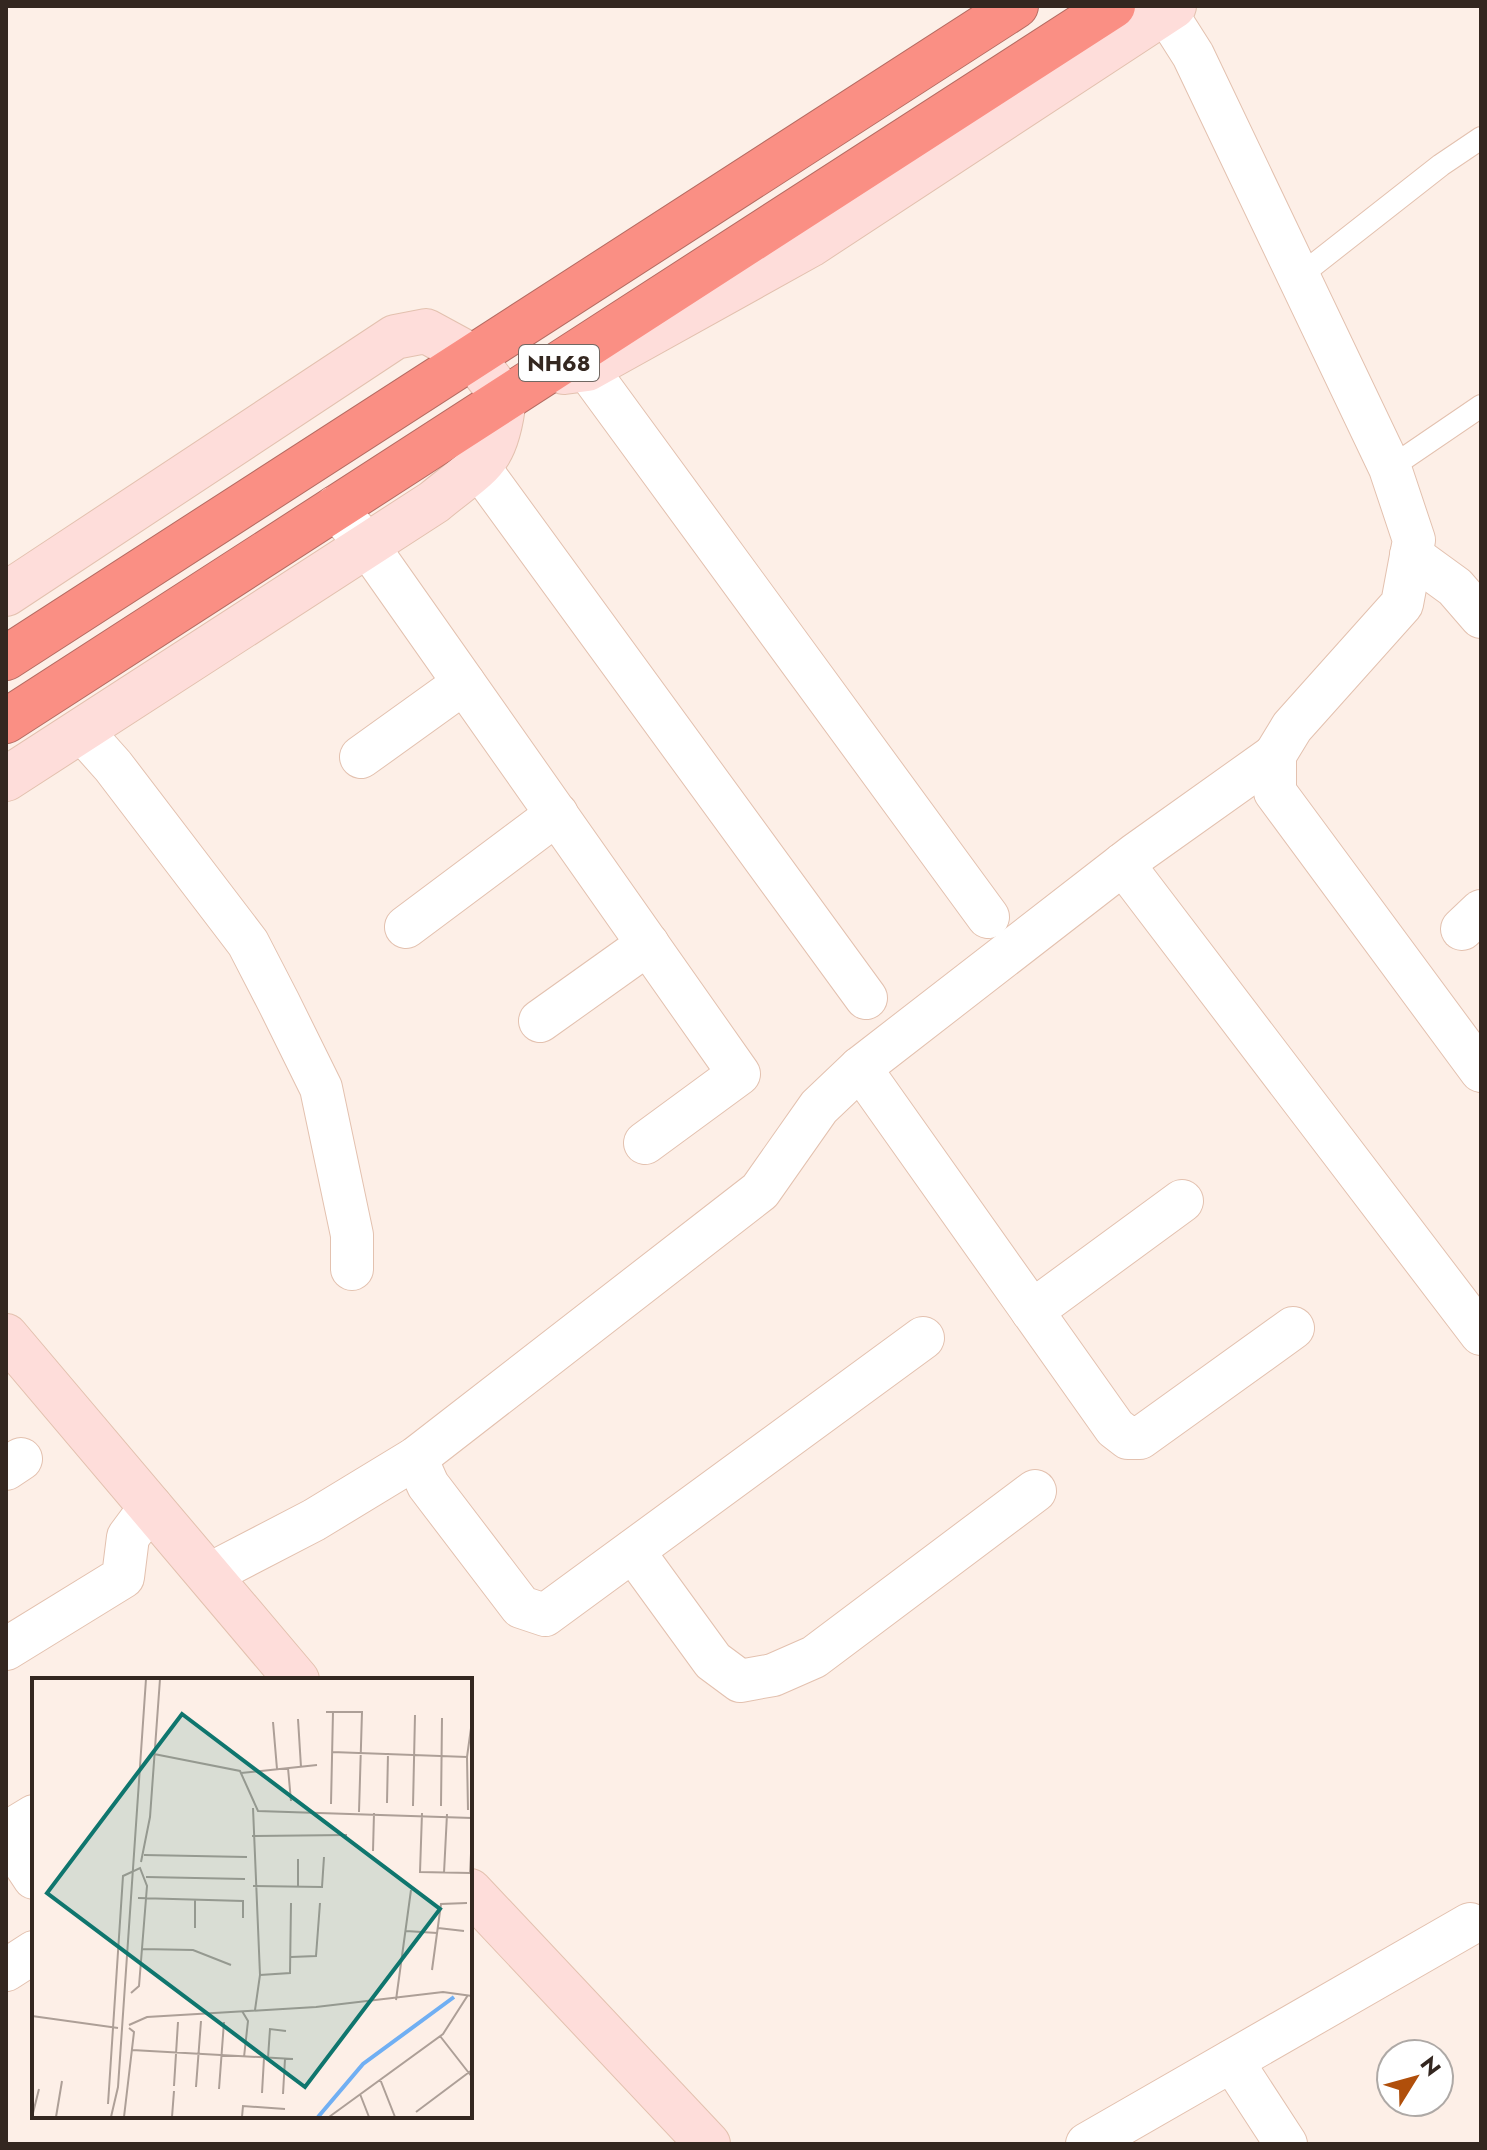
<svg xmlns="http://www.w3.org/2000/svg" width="1487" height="2150" font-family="Jost,sans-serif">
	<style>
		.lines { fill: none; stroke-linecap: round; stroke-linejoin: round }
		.lane-casing { stroke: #e3c1af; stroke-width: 24 }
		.street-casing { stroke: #e3c1af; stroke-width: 44 }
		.secondary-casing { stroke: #e3c1af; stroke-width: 46 }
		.highway-casing { stroke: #b56b61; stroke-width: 46 }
		.lane { stroke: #fff; stroke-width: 22 }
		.street { stroke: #fff; stroke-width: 42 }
		.secondary { stroke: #feddda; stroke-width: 44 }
		.highway { stroke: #fa8f84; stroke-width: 44 }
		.labels { text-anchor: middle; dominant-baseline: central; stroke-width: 8; stroke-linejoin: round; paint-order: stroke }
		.shield { fill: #fff; stroke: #716863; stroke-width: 2 }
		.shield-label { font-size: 22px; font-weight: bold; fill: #342720 }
		.inset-river { fill: none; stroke: #70aff3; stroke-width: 4 }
		.inset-road { fill: none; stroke: #ad9f97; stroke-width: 2 }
		.view { fill: #0f766e; fill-opacity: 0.15; stroke: #0f766e; stroke-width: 4 }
		.inset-edge { fill: none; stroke: #342720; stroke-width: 4 }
	</style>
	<rect width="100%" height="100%" fill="#fdefe7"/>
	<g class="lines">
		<defs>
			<g id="lane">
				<polyline points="1297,278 1441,165 1481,138"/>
				<polyline points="1390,468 1481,406"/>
			</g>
			<g id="street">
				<polyline points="1165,11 1193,55 1390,468 1414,540 1402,604 1292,727 1275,755 1275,792 1481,1071"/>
				<polyline points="587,369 988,917"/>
				<polyline points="478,466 866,998"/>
				<polyline points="335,507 367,545 739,1074 645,1143"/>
				<polyline points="1411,555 1455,587 1481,617"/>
				<polyline points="81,730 113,766 248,943 279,1003 321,1088 352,1235 352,1269"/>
				<polyline points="361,757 464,683"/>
				<polyline points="1123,864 1481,1334"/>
				<polyline points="406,927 557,814"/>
				<polyline points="1462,929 1481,911"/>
				<polyline points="540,1021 648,944"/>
				<polyline points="860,1068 1115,1428 1128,1438 1140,1438 1293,1328"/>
				<polyline points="1032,1311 1182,1201"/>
				<polyline points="416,1458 428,1485 521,1607 545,1615 923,1338"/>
				<polyline points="6,1469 21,1459"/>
				<polyline points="633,1551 713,1661 740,1681 773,1675 814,1657 1035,1491"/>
				<polyline points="210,1574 314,1520 416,1458 760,1191 819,1107 860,1068 1136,854 1275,755"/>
				<polyline points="6,1649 123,1577 128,1537 151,1506"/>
				<polyline points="6,1833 34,1816"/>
				<polyline points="6,1836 34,1878"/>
				<polyline points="6,1970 34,1952"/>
				<polyline points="1232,2061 1286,2144"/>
				<polyline points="1087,2144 1470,1924"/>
			</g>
			<g id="secondary">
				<polyline points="564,372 587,369 810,245 1174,6"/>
				<path d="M6,594L395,337L426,331L472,356L504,398C497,463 481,463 434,502L6,779"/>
				<polyline points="6,1336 297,1680"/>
				<polyline points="470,1891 708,2144"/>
			</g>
			<g id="highway">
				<polyline points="6,658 1016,6"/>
				<polyline points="6,721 1113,6"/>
			</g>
		</defs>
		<!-- lane casing -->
		<use href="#lane" class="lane-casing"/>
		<!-- street casing -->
		<use href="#street" class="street-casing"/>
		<!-- secondary casing -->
		<use href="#secondary" class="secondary-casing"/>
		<!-- highway casing -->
		<use href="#highway" class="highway-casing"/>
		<!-- lane -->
		<use href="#lane" class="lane"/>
		<!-- street -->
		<use href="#street" class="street"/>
		<!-- secondary -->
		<use href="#secondary" class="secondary"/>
		<!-- highway -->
		<use href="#highway" class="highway"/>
	</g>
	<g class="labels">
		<!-- shield labels -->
		<rect class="shield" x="519" y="345" width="80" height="36" rx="6"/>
		<g class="shield-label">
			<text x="559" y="363">NH68</text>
		</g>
	</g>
	<!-- overview -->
	<g transform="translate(32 1678)">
		<rect width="440" height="440" fill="#fdefe7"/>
		<path class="inset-river" d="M286,439L331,386L422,319"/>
		<path class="inset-road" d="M294,34H330L327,134M266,41L269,89M241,44L245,91M300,74L435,79L440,43M122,76L208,93L226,133L440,140M435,79L436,132M256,90L259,123M209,95L285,87M355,125L356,75M299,126L301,34M381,128L383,37M409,128L410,40M221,130L228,297L223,332M390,135L388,194L438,195L440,156M220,158L315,157M341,173L342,135M112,177L215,179M109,184L118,139L128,1M412,195L415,136M114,199L213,201M221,208L290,209L292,179M266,209V181M106,220L211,223V240M163,221V250M406,250L432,253M374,253L405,255M110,271L161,272L199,287M259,279L284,278L288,225M400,292L409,226L435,225M228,297L258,295L259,225M364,322L379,212M210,333L216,343L212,379M0,338L86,350M97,347L115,339L284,329L411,314L440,318M408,358L440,399M100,372L261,381M236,380L238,351L254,353M348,401L363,439M142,408L146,344M164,409L169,343M187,411L192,344M230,415L232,380M251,416L253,381M328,416L337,439M76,426L91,198L108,190L115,208L107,308L99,315M384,434L440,392M1,435L7,411M24,439L30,403M79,439L86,409L114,1M92,439L102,354L97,350M140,439L142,413M210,439L211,428L253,431M297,439L411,356L436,317"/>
		<path class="view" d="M150,36L408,231L273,409L15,215Z"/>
		<rect width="440" height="440" class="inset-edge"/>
	</g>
	<!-- border -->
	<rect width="1487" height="2150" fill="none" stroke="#342720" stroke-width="16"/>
	<!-- north arrow -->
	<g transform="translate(1415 2078) rotate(53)"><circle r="38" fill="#ffffff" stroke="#aea9a6" stroke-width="2"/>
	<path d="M0-6L14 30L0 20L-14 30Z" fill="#b04f0b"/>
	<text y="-12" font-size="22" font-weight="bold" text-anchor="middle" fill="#342720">N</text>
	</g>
</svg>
